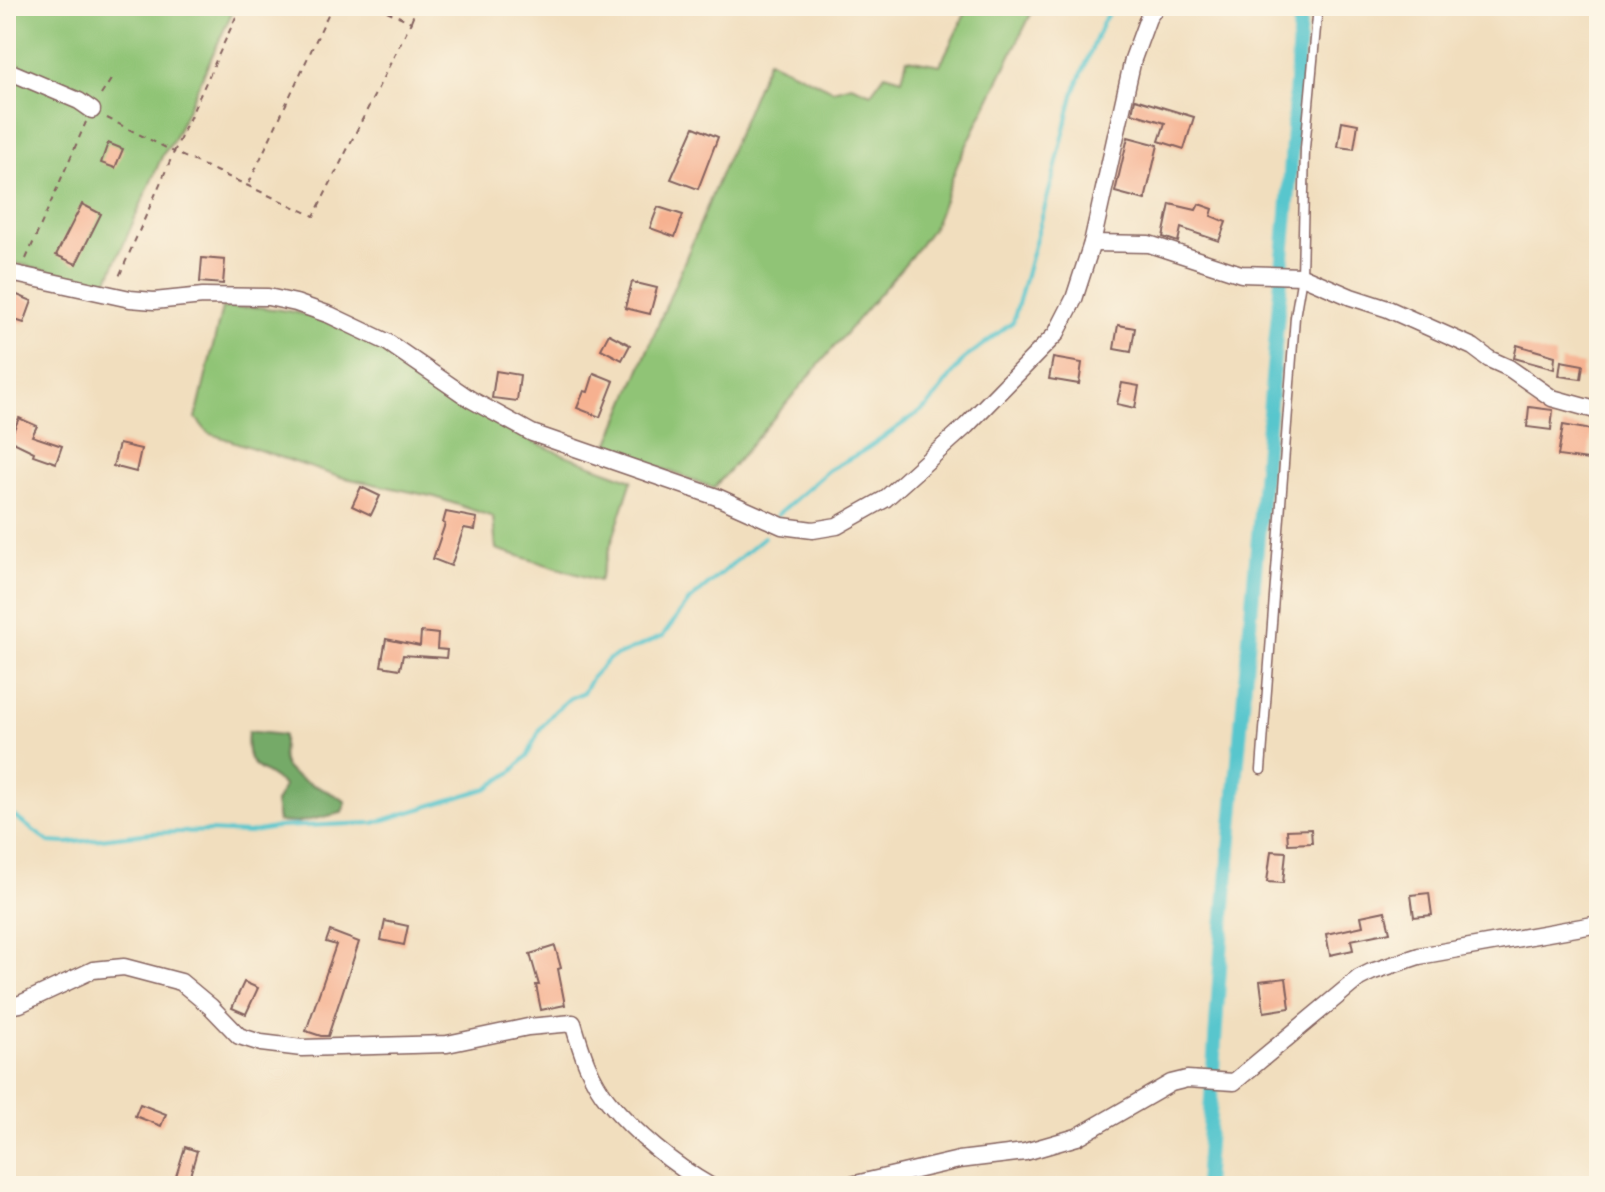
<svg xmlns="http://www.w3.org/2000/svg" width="1605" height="1192" font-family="'Shantell Sans',sans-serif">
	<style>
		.green { fill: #90c476; stroke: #6d7250; stroke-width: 2 }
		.forest { fill: #74aa67; stroke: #5f6449; stroke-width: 2 }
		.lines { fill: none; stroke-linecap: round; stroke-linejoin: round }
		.stream { stroke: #59c6cd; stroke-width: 4 }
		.canal { stroke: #59c6cd; stroke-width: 14 }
		.building { fill: #f6b190 }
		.lane-casing { stroke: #84625e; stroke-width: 11 }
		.street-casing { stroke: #84625e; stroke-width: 19 }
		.path { stroke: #84625e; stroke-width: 2; stroke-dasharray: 6 6; stroke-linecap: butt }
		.lane { stroke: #fff; stroke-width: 8 }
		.street { stroke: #fff; stroke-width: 16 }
	</style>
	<rect width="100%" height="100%" fill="#fcf5e5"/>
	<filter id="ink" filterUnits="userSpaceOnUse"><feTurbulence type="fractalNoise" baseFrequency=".0125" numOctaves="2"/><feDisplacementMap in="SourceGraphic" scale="16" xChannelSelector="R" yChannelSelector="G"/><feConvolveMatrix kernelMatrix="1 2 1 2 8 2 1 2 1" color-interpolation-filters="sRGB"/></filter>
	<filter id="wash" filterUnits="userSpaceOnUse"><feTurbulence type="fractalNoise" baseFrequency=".006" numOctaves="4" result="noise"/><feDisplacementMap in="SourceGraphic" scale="32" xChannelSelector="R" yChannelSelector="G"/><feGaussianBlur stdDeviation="1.8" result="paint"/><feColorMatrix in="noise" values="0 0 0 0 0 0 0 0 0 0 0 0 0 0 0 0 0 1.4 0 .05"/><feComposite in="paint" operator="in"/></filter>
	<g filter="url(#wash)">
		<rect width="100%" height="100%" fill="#f1debe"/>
		<!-- green -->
		<g class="green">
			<polygon points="6,6 235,6 172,143 163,154 106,284 6,261"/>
			<polygon points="969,6 1035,6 958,163 934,226 910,258 714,488 607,448 768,60 833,90 851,85 871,93 885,74 902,79 907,59 940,65"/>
			<path d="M259,307C277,310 297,311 314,317C378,339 427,384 484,417C531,444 581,461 632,480L599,581L496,549L493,517L435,497L336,476L208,433L196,418L222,308Z"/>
		</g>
		<!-- forest -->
		<path class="forest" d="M248,731L283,735C284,743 281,753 283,761C288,781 330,788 346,802L342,813L296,823L278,822L275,803L284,786C258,763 244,772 248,731Z"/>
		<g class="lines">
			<!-- stream -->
			<g class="stream">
				<polyline points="777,515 829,470 865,450 928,406 964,359 1013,322 1055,170 1073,95 1103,22 1113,6"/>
				<polyline points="6,810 49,842 67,843 151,833 210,831 248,833 279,827 374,823 488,788 513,771 528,755 540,729 555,711 570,698 583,693 592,677 609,659 663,636 688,602 764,537"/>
			</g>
			<!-- canal -->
			<polyline class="canal" points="1205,1186 1222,939 1289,190 1301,6"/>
		</g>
		<g id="blocks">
			<!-- building -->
			<g class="building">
				<polygon points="1135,99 1194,117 1184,149 1159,141 1165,123 1132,113"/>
				<polygon points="1342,121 1358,124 1354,149 1338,147"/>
				<polygon points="694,127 718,137 698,189 671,179"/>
				<polygon points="1128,137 1158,145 1145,200 1115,192"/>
				<polygon points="108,143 123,149 115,168 101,163"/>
				<polygon points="82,204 101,214 76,264 56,255"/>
				<polygon points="1170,204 1196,210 1199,204 1213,209 1211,216 1226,222 1219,241 1181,228 1178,242 1163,237"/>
				<polygon points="658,207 683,215 675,237 650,228"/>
				<polygon points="202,258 225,260 223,284 200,282"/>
				<polygon points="632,282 657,288 650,314 625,308"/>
				<polygon points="10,292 32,301 24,323 6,317 6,303"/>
				<polygon points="1118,325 1135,328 1131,352 1114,349"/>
				<polygon points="609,334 630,345 622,360 601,349"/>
				<polygon points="1517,345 1555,356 1554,369 1514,358"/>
				<polygon points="1053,358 1082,363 1079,384 1049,379"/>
				<polygon points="1561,361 1583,365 1581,379 1559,376"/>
				<polygon points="496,371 520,375 517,401 492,398"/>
				<polygon points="594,373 614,381 600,417 577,408 584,391 588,392"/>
				<polygon points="1122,383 1139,386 1135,408 1117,404"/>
				<polygon points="1529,407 1553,410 1551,430 1527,427"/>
				<polygon points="19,418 37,426 32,436 62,446 56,463 33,455 34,452 9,440"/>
				<polygon points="1563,425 1592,430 1588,460 1558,456"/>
				<polygon points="119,444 141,449 136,472 113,466"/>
				<polygon points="361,487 380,496 371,515 352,506"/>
				<polygon points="446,512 477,518 475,530 464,528 451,566 433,559 445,524 443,523"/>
				<polygon points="421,632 438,634 437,649 447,650 446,658 403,655 400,669 381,666 386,639 420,646"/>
				<polygon points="1311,829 1312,843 1288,844 1287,830"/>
				<polygon points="1271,851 1286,852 1283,883 1267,882"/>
				<polygon points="1429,893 1432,915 1414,917 1411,895"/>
				<polygon points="1385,911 1390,932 1351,940 1353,950 1330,955 1326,934 1363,926 1361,916"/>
				<polygon points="385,921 408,926 404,945 381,940"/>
				<polygon points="330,931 359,942 328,1036 321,1036 306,1031 336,945 326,942"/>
				<polygon points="555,946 561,968 558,969 565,1005 541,1010 536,985 539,985 530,954"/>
				<polygon points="1286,978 1290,1008 1264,1012 1260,981"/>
				<polygon points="244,982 258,988 246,1014 232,1008"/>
				<polygon points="140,1104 166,1114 161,1126 135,1116"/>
				<polygon points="185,1147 197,1151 187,1186 173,1186"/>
			</g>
		</g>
	</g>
	<g filter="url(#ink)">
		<use href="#blocks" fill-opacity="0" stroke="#84625e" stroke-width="2"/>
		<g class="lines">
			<defs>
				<polyline id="lane" points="1261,770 1295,317 1302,276 1305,148 1318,6"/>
				<g id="street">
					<polyline points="6,70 79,101 92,110"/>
					<polyline points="1092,243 1149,244 1241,274 1302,276 1351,297 1388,309 1473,347 1489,359 1509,368 1552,398 1599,411"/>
					<polyline points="6,272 130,299 154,301 203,296 268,297 296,303 330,315 387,342 470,399 532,433 717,497 782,526 813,530 837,526 885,499 966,426 1056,334 1074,299 1092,243 1133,59 1148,18 1156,6"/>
					<path d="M6,1006L20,1004L93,970L124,967L181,982L211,1007L239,1036L261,1043L302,1048L447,1044L528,1027L573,1023C581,1050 590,1080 609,1102C636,1134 673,1165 710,1186"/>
					<polyline points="847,1186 959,1160 1025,1152 1077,1137 1171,1083 1187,1079 1234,1082 1359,978 1371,972 1419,956 1599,924"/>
				</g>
			</defs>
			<!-- lane casing -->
			<use href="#lane" class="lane-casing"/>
			<!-- street casing -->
			<use href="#street" class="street-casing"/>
			<!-- path -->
			<g class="path">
				<polyline points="241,6 174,152 314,216 411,22 376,6"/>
				<polyline points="411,21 417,6"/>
				<polyline points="101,95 112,78"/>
				<polyline points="107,118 174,152 118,279"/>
				<polyline points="249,183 332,6"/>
				<polyline points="26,259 86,122"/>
			</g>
			<!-- lane -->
			<use href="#lane" class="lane"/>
			<!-- street -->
			<use href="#street" class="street"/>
		</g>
	</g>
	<!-- margin -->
	<rect width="1605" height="1192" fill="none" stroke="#fcf5e5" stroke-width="32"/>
</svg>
